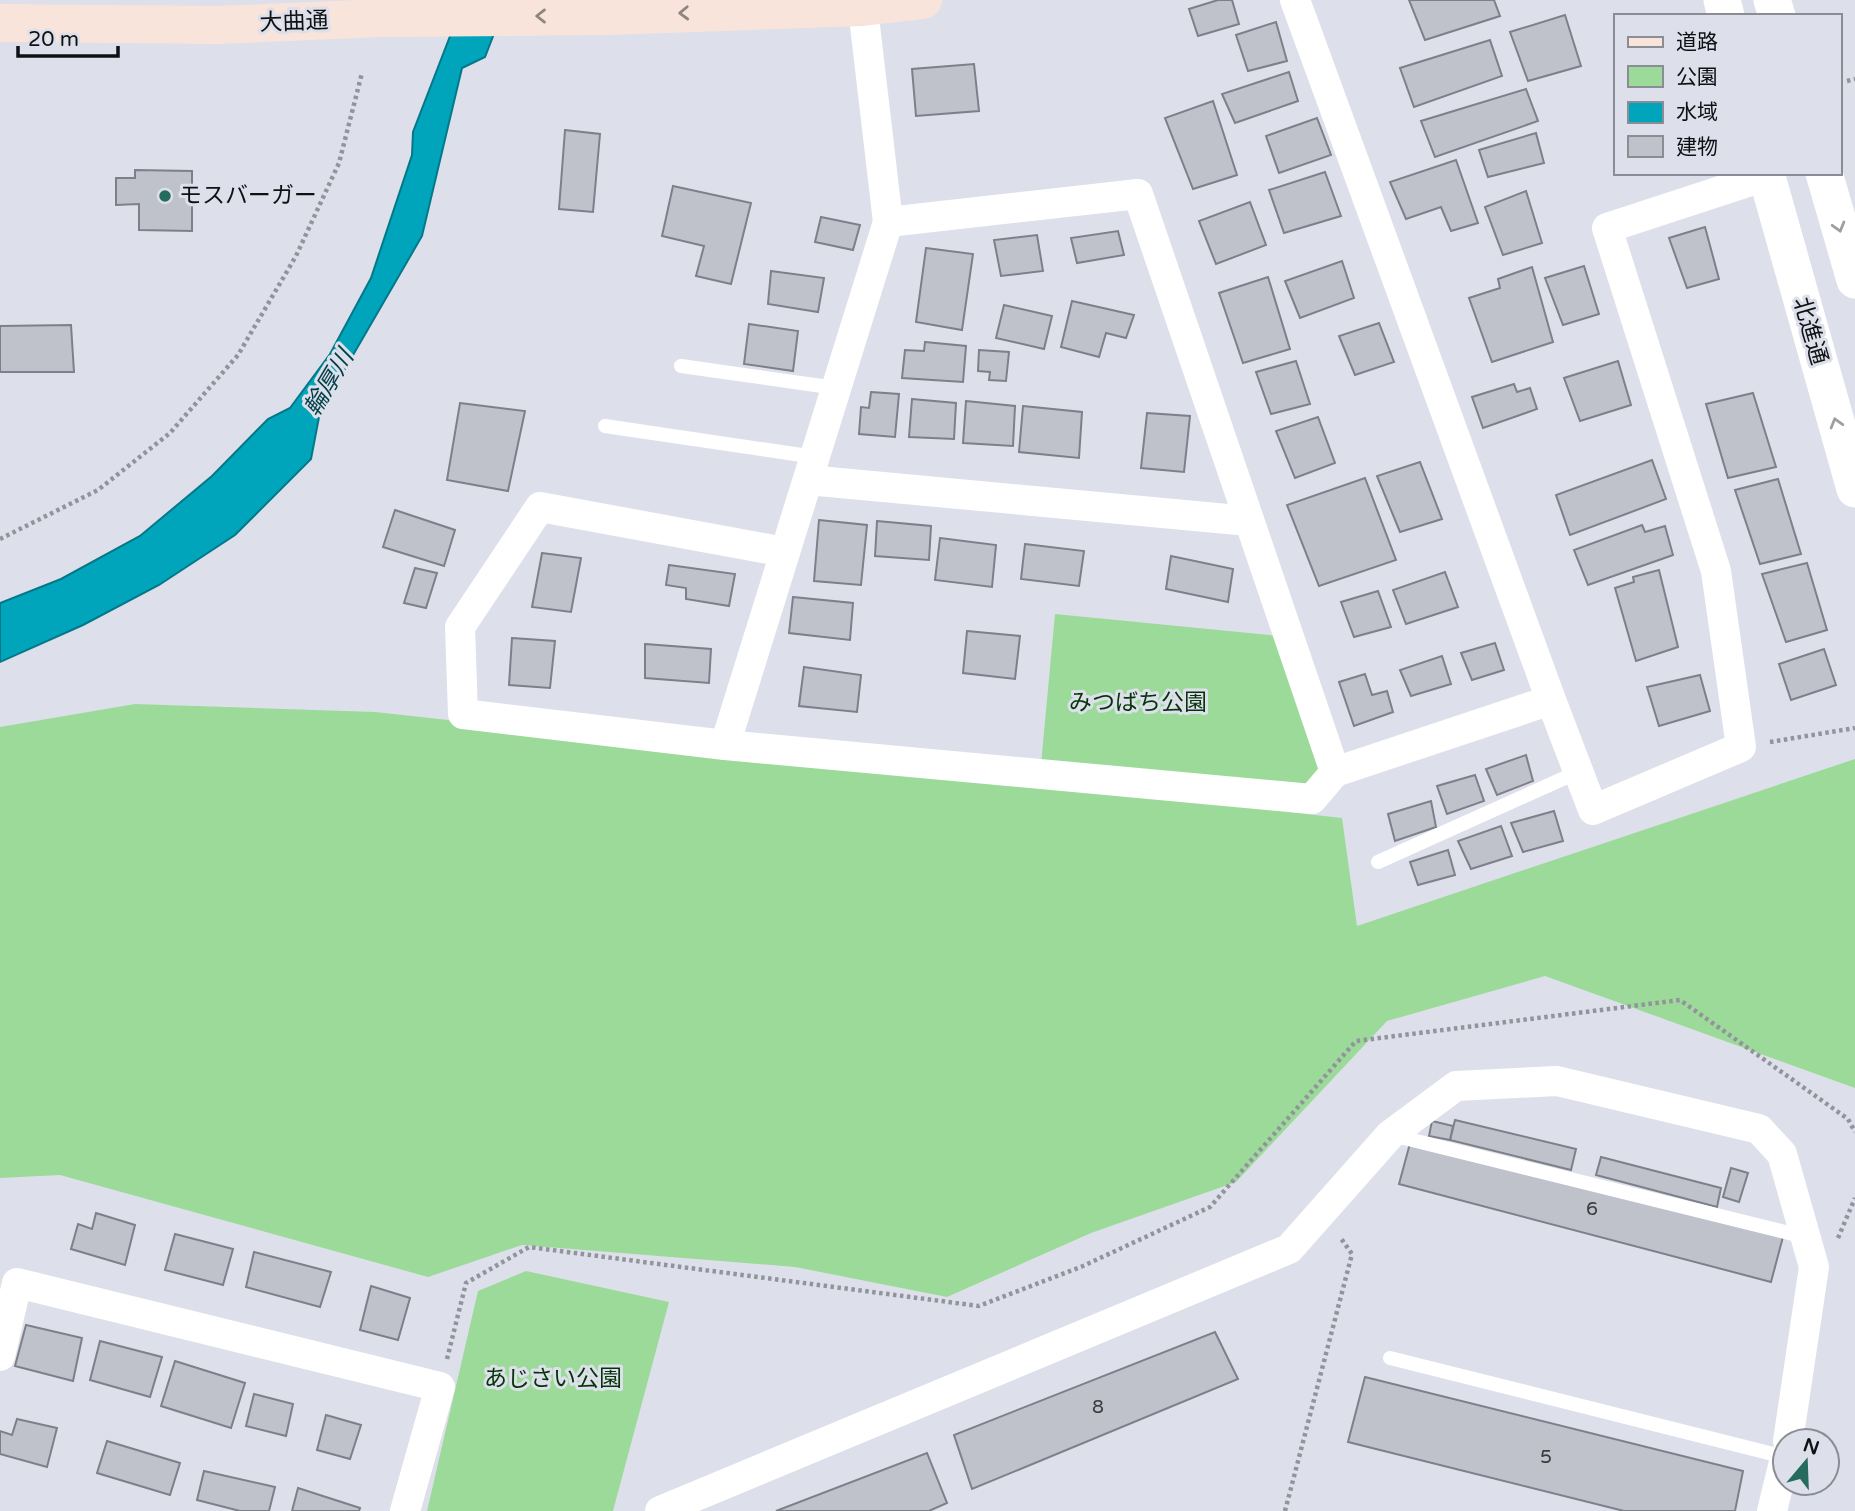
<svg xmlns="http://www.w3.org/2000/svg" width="1855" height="1511" font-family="'Varela Round','Noto Sans JP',sans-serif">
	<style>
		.green { fill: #9cda9a }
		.water { fill: #00a5bb; stroke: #047889; stroke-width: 2 }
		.building { fill: #bfc2cb; stroke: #7d8088; stroke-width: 2 }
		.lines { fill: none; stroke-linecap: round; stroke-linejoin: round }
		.path { stroke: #92949c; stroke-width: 4.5; stroke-dasharray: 3.5 3.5; stroke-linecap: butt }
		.service { stroke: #fff; stroke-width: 14 }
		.minor { stroke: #fff; stroke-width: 30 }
		.tertiary { stroke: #fff; stroke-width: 37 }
		.secondary { stroke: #f8e4da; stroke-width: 38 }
		.oneway { stroke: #8f8580 }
		.oneway2 { stroke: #9f9fa1 }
		.poi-dot { fill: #266b5e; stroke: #dde0ea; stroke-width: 2.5 }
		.labels { text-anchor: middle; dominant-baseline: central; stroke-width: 6; stroke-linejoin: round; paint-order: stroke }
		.number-label { font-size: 19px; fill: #3b3c41 }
		.street-label { font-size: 23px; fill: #0f1013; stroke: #dde0ea }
		.poi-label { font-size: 23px; fill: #0f1013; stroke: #dde0ea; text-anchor: start }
		.park-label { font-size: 23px; fill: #043408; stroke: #dde0ea }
		.water-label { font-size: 24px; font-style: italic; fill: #013f48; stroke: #dde0ea }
	</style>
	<rect width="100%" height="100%" fill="#dde0ea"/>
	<!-- green -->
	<g class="green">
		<polygon points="1055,614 1289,637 1335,772 1312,799 1040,775"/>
		<polygon points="135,704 375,712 1342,818 1357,926 1855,759 1855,1088 1545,976 1387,1021 1236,1182 1091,1233 947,1297 795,1267 522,1245 428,1277 60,1175 0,1178 0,727"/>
		<polygon points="526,1271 669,1302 613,1511 427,1511 478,1291"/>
	</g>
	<!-- water -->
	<polygon class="water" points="464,0 507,0 485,57 462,68 422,236 320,412 311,459 235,535 159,585 83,625 0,662 0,603 61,579 140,536 212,476 268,419 290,408 330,354 371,278 412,155 413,132"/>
	<!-- building -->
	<g class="building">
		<polygon points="1218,0 1232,0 1239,24 1198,36 1189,9"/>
		<polygon points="1409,0 1494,0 1500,16 1425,40"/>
		<polygon points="1565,15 1581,66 1528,81 1510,32"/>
		<polygon points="1276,22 1287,61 1248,71 1236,35"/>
		<polygon points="1490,40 1502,76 1414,107 1400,68"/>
		<polygon points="974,64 979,111 916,116 912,69"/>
		<polygon points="1289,72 1298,101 1235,123 1222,94"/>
		<polygon points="1526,89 1538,121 1435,157 1421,121"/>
		<polygon points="1213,101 1237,175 1193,189 1165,118"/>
		<polygon points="1317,118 1331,155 1279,173 1266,136"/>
		<polygon points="565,130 600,134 593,212 559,209"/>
		<polygon points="1536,133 1544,163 1488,177 1479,150"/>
		<polygon points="1456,160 1478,223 1451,231 1441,207 1406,219 1390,182"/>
		<polygon points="135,170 192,171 192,231 139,230 139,204 116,205 116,178 135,178"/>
		<polygon points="1325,172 1341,216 1284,233 1269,190"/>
		<polygon points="673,186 751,203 731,284 696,276 704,246 662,236"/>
		<polygon points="1526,191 1542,243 1503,255 1485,207"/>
		<polygon points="1250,202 1266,245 1216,264 1199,221"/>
		<polygon points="821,217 860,225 853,250 815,242"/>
		<polygon points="1705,227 1719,279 1687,288 1669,238"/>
		<polygon points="1118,231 1124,255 1077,263 1071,238"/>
		<polygon points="1037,235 1043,271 1001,276 994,240"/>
		<polygon points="926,248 973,254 962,330 916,322"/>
		<polygon points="1342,261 1354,298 1300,318 1285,281"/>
		<polygon points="1584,266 1599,314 1563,325 1545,278"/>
		<polygon points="1532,267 1553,342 1492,362 1469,298 1500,288 1498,279"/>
		<polygon points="771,271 824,278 818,312 768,304"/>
		<polygon points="1268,277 1290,349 1243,363 1219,293"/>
		<polygon points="1072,301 1134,315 1126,338 1106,333 1099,357 1061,347"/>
		<polygon points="1004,305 1052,316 1044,349 996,338"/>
		<polygon points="1379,323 1394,362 1355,375 1339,336"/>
		<polygon points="749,324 798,331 793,371 744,364"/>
		<polygon points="71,325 74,372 0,372 0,326"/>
		<polygon points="925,342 966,346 963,382 902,378 905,350 924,351"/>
		<polygon points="979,350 1009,352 1006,381 989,380 990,372 978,371"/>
		<polygon points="1296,361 1310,404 1271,414 1256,372"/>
		<polygon points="1618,361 1631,405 1580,421 1564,378"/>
		<polygon points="1514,384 1517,392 1530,388 1537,409 1483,428 1472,397"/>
		<polygon points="871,392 899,394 895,437 859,434 861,407 869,408"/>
		<polygon points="1753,393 1776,467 1728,478 1706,404"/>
		<polygon points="912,399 956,403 954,439 909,437"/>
		<polygon points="966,401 1015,406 1013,446 963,443"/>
		<polygon points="460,403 525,411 508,491 447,480"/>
		<polygon points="1023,406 1082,412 1079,458 1019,452"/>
		<polygon points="1147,413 1190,416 1184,472 1141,468"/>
		<polygon points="1318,417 1335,463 1295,478 1276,431"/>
		<polygon points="1652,460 1666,499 1570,535 1556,495"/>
		<polygon points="1420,462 1442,519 1400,532 1377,476"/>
		<polygon points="1365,478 1396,560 1319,586 1287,505"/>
		<polygon points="1778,479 1801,554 1760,564 1735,490"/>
		<polygon points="395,510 455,530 444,566 383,547"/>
		<polygon points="819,520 867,525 861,585 814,581"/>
		<polygon points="877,521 931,526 929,560 875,556"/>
		<polygon points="1642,525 1645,532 1665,526 1673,555 1588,585 1574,550"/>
		<polygon points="940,538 996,545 992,587 935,580"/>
		<polygon points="1025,544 1084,551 1079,586 1021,579"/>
		<polygon points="542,553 581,558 571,612 532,607"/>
		<polygon points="1171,556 1233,569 1228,602 1166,589"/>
		<polygon points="1807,563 1827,630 1786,642 1762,574"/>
		<polygon points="669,565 735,574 729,606 686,599 686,588 666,585"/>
		<polygon points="415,568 437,573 426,608 404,603"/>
		<polygon points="1659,570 1678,647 1636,661 1615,588 1634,582 1633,577"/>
		<polygon points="1445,572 1458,607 1406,624 1393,590"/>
		<polygon points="1378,591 1391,627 1354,637 1341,602"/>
		<polygon points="793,597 853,603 850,640 789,633"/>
		<polygon points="967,631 1020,636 1015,679 963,673"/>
		<polygon points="512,638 555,641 550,688 509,685"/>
		<polygon points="1495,643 1504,670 1472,680 1461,653"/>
		<polygon points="645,644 711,649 709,683 645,678"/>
		<polygon points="1824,649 1836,685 1791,700 1779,664"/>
		<polygon points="1442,656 1451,684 1411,696 1400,670"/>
		<polygon points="804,667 861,675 857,712 799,706"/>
		<polygon points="1365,674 1372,695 1387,691 1393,712 1354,726 1339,682"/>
		<polygon points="1700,675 1710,711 1659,726 1647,687"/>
		<polygon points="1526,755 1533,781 1497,795 1486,769"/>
		<polygon points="1475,775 1484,801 1447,814 1437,786"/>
		<polygon points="1431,801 1436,827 1395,841 1388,814"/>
		<polygon points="1554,811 1563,841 1523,852 1511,823"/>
		<polygon points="1501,826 1512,856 1471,869 1458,841"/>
		<polygon points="1448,850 1455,875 1418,885 1410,862"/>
		<polygon points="1455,1120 1576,1149 1571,1170 1450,1140"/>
		<polygon points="1432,1121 1453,1126 1450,1140 1429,1136"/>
		<polygon points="1412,1136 1784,1233 1771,1282 1399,1184"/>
		<polygon points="1601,1157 1721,1188 1717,1207 1596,1175"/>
		<polygon points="1731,1168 1748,1173 1739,1202 1723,1197"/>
		<polygon points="96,1213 135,1225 125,1265 71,1249 78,1224 92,1229"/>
		<polygon points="175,1234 233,1249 223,1285 165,1270"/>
		<polygon points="254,1252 331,1272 320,1307 246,1287"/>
		<polygon points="371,1286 410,1298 398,1340 360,1330"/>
		<polygon points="26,1325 82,1338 73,1381 15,1366"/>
		<polygon points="1215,1332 1238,1379 972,1489 954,1435"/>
		<polygon points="100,1341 162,1357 150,1397 90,1380"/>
		<polygon points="175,1361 245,1383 231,1428 161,1406"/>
		<polygon points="1365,1377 1743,1471 1735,1511 1624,1511 1348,1442"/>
		<polygon points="254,1394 293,1404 286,1436 246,1426"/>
		<polygon points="326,1415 361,1425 350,1459 317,1450"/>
		<polygon points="17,1419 57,1428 47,1467 0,1454 0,1431 12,1435"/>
		<polygon points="107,1441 180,1463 170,1495 97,1473"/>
		<polygon points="927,1453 947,1503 929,1511 776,1511"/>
		<polygon points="204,1471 275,1487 269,1511 240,1511 197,1500"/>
		<polygon points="298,1488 360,1508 359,1511 292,1511"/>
	</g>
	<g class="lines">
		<!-- path -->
		<g class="path">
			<polyline points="1847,81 1855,79"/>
			<polyline points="0,539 98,490 170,433 238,355 296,256 339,163 362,73"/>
			<polyline points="1770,742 1855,728"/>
			<polyline points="1838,1238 1855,1198"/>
			<polyline points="447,1359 466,1283 529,1247 979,1306 1083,1266 1210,1207 1356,1041 1680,1000 1848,1119 1855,1132"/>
			<polyline points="1285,1511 1352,1254 1340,1237"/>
		</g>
		<!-- service -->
		<g class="service">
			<polyline points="681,366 836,388"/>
			<polyline points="605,426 815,457"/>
			<polyline points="1378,862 1578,772"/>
			<polyline points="1392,1135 1805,1237"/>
			<polyline points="1390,1358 1785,1457"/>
		</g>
		<!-- minor -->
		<g class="minor">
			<polyline points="862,0 888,222"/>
			<polyline points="1295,0 1551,700 1593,810 1741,747 1716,571 1607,228 1766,176"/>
			<polyline points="808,480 1249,521"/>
			<polyline points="785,552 540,507 460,627 463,714 725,745 1312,799 1335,772 1551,700"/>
			<polyline points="725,745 888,222 1138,194 1335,772"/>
			<polyline points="0,1356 17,1283 440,1387 405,1511"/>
			<polyline points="660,1511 1289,1249 1390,1135 1456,1086 1557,1081 1759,1129 1782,1154 1814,1267 1788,1441"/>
			<polyline points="1772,1511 1785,1458"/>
		</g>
		<!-- tertiary -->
		<g class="tertiary">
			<polyline points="1722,0 1726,16"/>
			<polyline points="1772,0 1777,16"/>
			<polyline points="1766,173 1855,489"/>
			<polyline points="1824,173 1855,280"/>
		</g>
		<!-- secondary -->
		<polyline class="secondary" points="0,23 218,25 382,18 610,16 863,7 923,0"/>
	</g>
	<!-- one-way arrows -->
	<defs><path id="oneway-chevron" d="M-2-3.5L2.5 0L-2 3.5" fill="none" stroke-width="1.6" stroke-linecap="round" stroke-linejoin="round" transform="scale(1.75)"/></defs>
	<g class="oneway">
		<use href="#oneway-chevron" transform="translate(684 13) rotate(178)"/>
		<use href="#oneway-chevron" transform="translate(541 16) rotate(180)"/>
	</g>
	<g class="oneway2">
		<use href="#oneway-chevron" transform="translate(1839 227) rotate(74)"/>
		<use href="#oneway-chevron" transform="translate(1836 423) rotate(-106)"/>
	</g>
	<!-- markers -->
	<circle class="poi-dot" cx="165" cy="196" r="7"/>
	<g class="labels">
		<!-- number labels -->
		<g class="number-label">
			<text x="1592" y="1209">6</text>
			<text x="1098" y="1407">8</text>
			<text x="1546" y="1457">5</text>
		</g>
		<!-- street labels -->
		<g class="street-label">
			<text transform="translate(294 22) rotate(-2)">大曲通</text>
			<text transform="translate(1810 331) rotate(74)">北進通</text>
		</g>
		<!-- poi labels -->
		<g class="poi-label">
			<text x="179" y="196">モスバーガー</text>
		</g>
		<!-- park labels -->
		<g class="park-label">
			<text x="1138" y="703">みつばち公園</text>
			<text x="553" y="1379">あじさい公園</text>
		</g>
		<!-- water labels -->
		<g class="water-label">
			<text transform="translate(329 383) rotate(-59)">輪厚川</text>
		</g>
	</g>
	<!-- legend -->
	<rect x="1614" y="14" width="228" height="161" fill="#dde0ea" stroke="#8b8d94" stroke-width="2"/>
	<rect x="1628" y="37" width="35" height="10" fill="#f8e4da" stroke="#8b8d94" stroke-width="2"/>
	<text x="1676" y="49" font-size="21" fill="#0f1013">道路</text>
	<rect x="1628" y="66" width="35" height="21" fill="#9cda9a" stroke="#8b8d94" stroke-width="2"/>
	<text x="1676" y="84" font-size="21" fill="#0f1013">公園</text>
	<rect x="1628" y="102" width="35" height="21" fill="#00a5bb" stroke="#8b8d94" stroke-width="2"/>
	<text x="1676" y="119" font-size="21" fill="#0f1013">水域</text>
	<rect x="1628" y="136" width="35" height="21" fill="#bfc2cb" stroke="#8b8d94" stroke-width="2"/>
	<text x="1676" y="154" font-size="21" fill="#0f1013">建物</text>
	<!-- north arrow -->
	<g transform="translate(1806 1462) rotate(19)"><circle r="33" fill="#dde0ea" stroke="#8b8d94" stroke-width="2"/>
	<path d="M0-5L12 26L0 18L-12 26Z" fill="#266b5e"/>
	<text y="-10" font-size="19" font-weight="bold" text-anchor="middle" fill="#0f1013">N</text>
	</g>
	<!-- scale -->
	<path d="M18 46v10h100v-10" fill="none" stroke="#0f1013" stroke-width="3.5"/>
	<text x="28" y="46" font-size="21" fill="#0f1013" stroke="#dde0ea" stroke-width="5" paint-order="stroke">20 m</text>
</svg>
